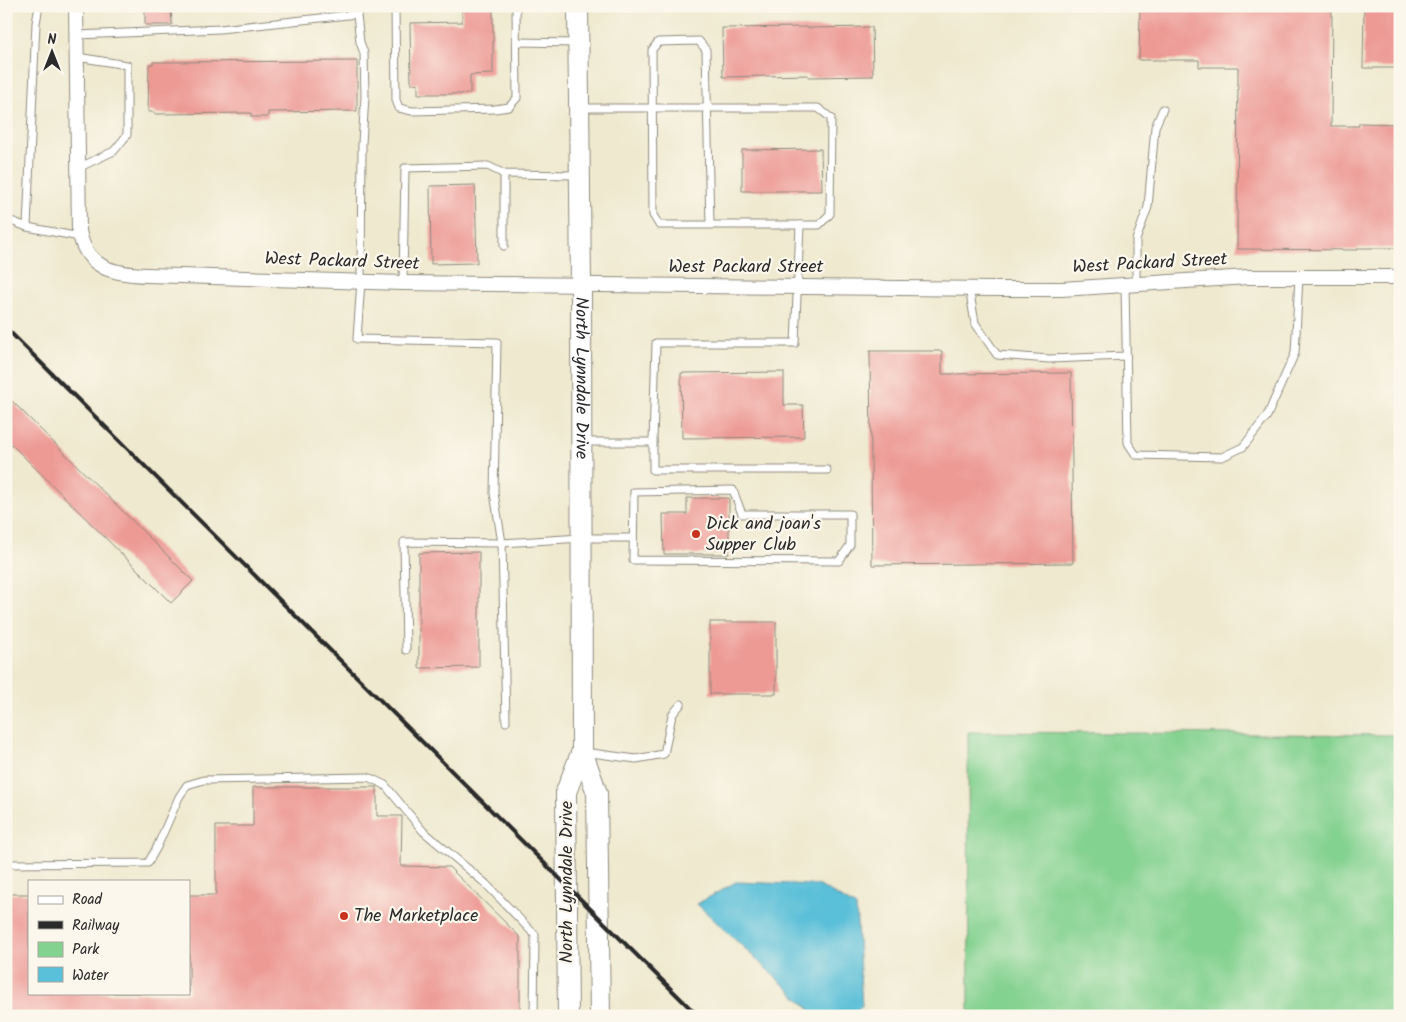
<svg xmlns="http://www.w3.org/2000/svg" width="1406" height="1022" font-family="Kalam,sans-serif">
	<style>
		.green { fill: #84d290; stroke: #587e5e }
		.water { fill: #5abfd8; stroke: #427582 }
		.building { fill: #ed9994 }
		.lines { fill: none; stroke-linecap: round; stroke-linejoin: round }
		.service-casing { stroke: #8d8a7d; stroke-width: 9 }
		.minor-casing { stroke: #8d8a7d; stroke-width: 16 }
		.secondary-casing { stroke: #8d8a7d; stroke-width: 22 }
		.service { stroke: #fff; stroke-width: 7 }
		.minor { stroke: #fff; stroke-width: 14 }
		.secondary { stroke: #fff; stroke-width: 20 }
		.rail { stroke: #2b2b2b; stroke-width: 4 }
		.poi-dot { fill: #c8321e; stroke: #fbf7ec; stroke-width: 2 }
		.labels { text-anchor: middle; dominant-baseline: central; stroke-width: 4.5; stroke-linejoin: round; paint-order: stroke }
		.street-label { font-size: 18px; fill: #2b2b2b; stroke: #fbf7ec }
		.poi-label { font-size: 18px; fill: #2b2b2b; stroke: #fbf7ec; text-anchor: start }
	</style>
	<rect width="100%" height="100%" fill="#fbf7ec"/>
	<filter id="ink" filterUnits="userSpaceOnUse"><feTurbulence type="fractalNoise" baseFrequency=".02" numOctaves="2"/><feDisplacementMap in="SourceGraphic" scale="10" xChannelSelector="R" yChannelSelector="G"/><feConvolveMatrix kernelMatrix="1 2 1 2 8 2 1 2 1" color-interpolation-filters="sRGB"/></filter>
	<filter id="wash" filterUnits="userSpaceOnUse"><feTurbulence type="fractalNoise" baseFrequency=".0096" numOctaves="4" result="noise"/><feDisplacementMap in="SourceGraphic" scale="20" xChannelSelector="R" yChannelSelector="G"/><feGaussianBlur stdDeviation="1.12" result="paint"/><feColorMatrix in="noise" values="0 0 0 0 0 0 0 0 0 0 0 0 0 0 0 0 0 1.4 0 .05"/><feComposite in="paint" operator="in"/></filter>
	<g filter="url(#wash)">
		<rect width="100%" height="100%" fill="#efe9cf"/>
		<!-- green -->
		<polygon class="green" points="968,732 1400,735 1400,1016 969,1016"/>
		<!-- water -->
		<polygon class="water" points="736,882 818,885 856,907 862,1006 850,1016 817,1016 697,904"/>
		<g id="blocks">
			<!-- building -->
			<g class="building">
				<polygon points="145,6 171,6 172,25 145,25"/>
				<polygon points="462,6 493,6 493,74 470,75 470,94 418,94 418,83 411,84 410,23 462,22"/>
				<polygon points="1140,6 1332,6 1331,126 1359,126 1359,123 1400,124 1400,248 1358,248 1358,250 1237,249 1238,67 1199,67 1199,60 1139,60"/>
				<polygon points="1364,6 1400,6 1400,68 1363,68"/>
				<polygon points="807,27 807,28 872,27 873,76 808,77 808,75 723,77 722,28"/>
				<polygon points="357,61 357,111 268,112 268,117 251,117 251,113 154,114 154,112 148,112 149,64 153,64 153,62"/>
				<polygon points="821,149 822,191 742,191 742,150"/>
				<polygon points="475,185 477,263 431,264 430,186"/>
				<polygon points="870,351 942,351 942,374 1071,373 1073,563 872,565"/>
				<polygon points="784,372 784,405 803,405 804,437 682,438 681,373"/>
				<polygon points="6,395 193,581 171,603 6,439"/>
				<polygon points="687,498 729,498 729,554 664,554 663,514 687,514"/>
				<polygon points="479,552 479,667 419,668 419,553"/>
				<rect x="710" y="622" width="66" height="72"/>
				<polygon points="253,787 377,787 377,816 402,816 401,866 449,867 520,937 520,1016 6,1016 6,894 29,894 29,993 189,993 189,895 216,895 216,826 253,826"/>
			</g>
		</g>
	</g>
	<g filter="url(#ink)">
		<use href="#blocks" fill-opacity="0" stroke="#8d8a7d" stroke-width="1"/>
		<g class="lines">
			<defs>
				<g id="service">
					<polyline points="356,6 360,42 364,53 365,97 362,143 361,281 357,339 497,342 494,493 502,543 581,538 633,538"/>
					<polyline points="395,6 396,100 399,108 412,111 495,109 509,107 517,98 516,6"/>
					<polyline points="77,35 220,29 357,14"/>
					<polyline points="517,42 576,43"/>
					<polyline points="77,57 127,65 127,135 114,151 78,168"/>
					<path d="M579,108C659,108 738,108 818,108L831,118L830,214L819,225H659L653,215L652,50L658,42L699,41L706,50L710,225"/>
					<polyline points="504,174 504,246"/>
					<polyline points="6,219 27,227 80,237"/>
					<polyline points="27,227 36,23 39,6"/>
					<polyline points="403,283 405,168 488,166 504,174 577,175"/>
					<polyline points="1136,284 1136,240 1148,207 1155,127 1163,109"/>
					<polyline points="1125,285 1128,443 1136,455 1222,457 1243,447 1267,416 1295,353 1299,277"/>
					<polyline points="969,288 975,323 997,355 1049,359 1126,356"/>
					<polyline points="584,442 653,442 656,343 795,343 800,225"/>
					<polyline points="653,442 653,470 827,470"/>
					<polygon points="733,490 742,514 850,514 850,545 839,561 633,560 634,492"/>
					<polyline points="406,650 404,542 502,543 506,722"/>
					<polyline points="584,752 636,759 664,754 672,715 681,704"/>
					<polyline points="6,864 148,863 157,847 179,797 187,785 204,780 368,777 385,785 423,831 486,884 535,935 534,1016"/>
				</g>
				<path id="minor" d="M76,6L79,231C86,269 114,274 147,275L403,283L994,289H1062L1248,277H1400"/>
				<g id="secondary">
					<path id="s1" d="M578,6L581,285L582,751L597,793L600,1016"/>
					<polyline points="568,1016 566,792 582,751"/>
				</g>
			</defs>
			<!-- service casing -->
			<use href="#service" class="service-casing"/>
			<!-- minor casing -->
			<use href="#minor" class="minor-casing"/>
			<!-- secondary casing -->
			<use href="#secondary" class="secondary-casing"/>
			<!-- service -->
			<use href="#service" class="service"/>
			<!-- minor -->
			<use href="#minor" class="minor"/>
			<!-- secondary -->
			<use href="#secondary" class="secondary"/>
			<!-- rail -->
			<polyline class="rail" points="6,328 698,1016"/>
		</g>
	</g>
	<!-- markers -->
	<g class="poi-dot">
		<circle cx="696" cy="534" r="5"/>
		<circle cx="344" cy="916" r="5"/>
	</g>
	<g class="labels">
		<!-- street labels -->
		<g class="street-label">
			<text transform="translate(342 262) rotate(2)">West Packard Street</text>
			<text transform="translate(1150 264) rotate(-3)">West Packard Street</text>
			<text x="746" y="267">West Packard Street</text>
			<text stroke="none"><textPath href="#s1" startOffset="372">North Lynndale Drive</textPath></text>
			<text transform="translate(567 882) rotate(-90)">North Lynndale Drive</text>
		</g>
		<!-- poi labels -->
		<g class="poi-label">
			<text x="706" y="524">Dick and joan's<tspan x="706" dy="21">Supper Club</tspan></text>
			<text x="354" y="916">The Marketplace</text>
		</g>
	</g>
	<!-- margin -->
	<rect width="1406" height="1022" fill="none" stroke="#fbf7ec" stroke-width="25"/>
	<!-- legend -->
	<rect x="28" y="880" width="162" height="115" fill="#fbf7ec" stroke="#a8a59f"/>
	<rect x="38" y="896" width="25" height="8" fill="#ffffff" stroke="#a8a59f"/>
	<text x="72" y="904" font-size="15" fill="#2b2b2b">Road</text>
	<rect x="38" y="921" width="25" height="8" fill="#2b2b2b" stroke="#a8a59f"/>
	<text x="72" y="930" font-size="15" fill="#2b2b2b">Railway</text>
	<rect x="38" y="942" width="25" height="15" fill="#84d290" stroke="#a8a59f"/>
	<text x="72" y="954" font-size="15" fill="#2b2b2b">Park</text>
	<rect x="38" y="967" width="25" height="15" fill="#5abfd8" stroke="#a8a59f"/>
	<text x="72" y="980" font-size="15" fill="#2b2b2b">Water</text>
	<!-- north arrow -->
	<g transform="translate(52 52)" stroke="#fbf7ec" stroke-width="4" paint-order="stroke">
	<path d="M0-4L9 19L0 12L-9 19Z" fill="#2b2b2b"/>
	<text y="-8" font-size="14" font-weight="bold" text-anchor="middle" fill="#2b2b2b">N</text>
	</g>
</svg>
